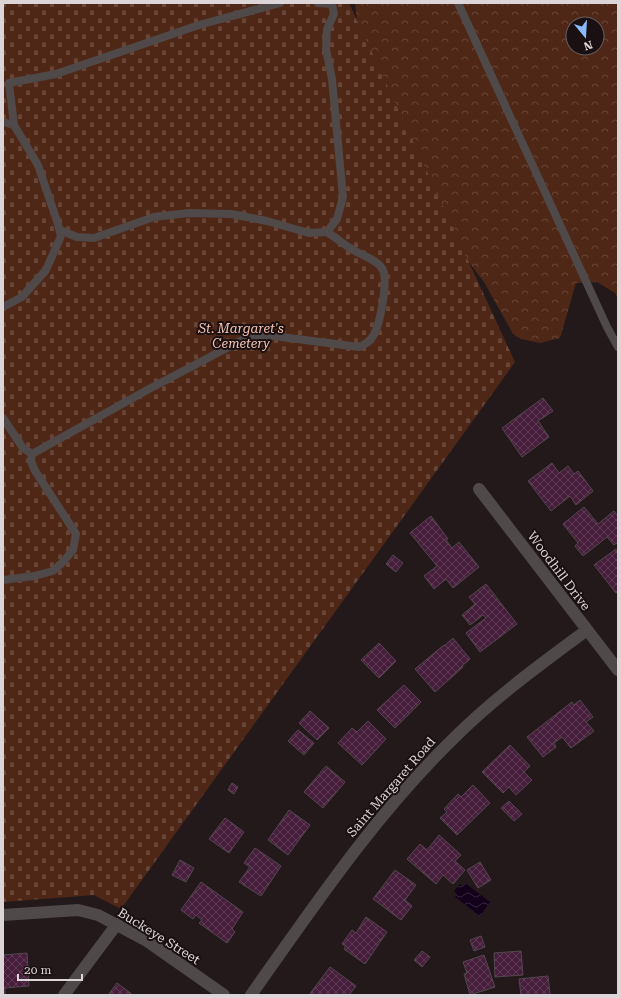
<svg xmlns="http://www.w3.org/2000/svg" width="621" height="998" font-family="'Roboto Serif',serif">
	<style>
		.forest { fill: url(#forest-crowns); fill-rule: evenodd }
		.cemetery { fill: url(#cemetery-stones) }
		.water { fill: url(#water-waves) }
		.building { fill: url(#building-cross-hatch); stroke: #53484f }
		.lines { fill: none; stroke-linecap: round; stroke-linejoin: round }
		.service { stroke: #4f4949; stroke-width: 8 }
		.minor { stroke: #4f4949; stroke-width: 12 }
		.labels { text-anchor: middle; dominant-baseline: central; stroke-width: 4; stroke-linejoin: round; paint-order: stroke }
		.park-label { font-size: 13px; font-style: italic; fill: #f7c5b2; stroke: #1a1012 }
		.street-label { font-size: 13px; fill: #dcd5d7; stroke: #1a1012 }
	</style>
	<defs>
		<pattern id="forest-crowns" width="20" height="18" patternUnits="userSpaceOnUse"><rect width="20" height="18" fill="#4f2716"/><path d="M2 6a3 3 0 1 1 6 0M12 15a3 3 0 1 1 6 0" fill="none" stroke="#684537"/></pattern>
		<pattern id="cemetery-stones" width="16" height="16" patternUnits="userSpaceOnUse"><rect width="16" height="16" fill="#4f2716"/><path d="M2 7V4a2 2 0 0 1 4 0v3zM10 15v-3a2 2 0 0 1 4 0v3z" fill="#684537"/></pattern>
		<pattern id="water-waves" width="16" height="10" patternUnits="userSpaceOnUse"><rect width="16" height="10" fill="#13001a"/><path d="M0 5q4-4 8 0t8 0" fill="none" stroke="#35243b"/></pattern>
		<pattern id="building-cross-hatch" width="8" height="8" patternUnits="userSpaceOnUse"><rect width="8" height="8" fill="#461d3a"/><path d="M0 0l8 8M0 8l8-8" fill="none" stroke="#603d56"/></pattern>
	</defs>
	<rect width="100%" height="100%" fill="#23191b"/>
	<!-- forest -->
	<path class="forest" d="M355,3H618V298L615,293L597,282L576,283L560,338L540,343L521,339L513,334L484,282L442,227L359,35ZM573,24H597V48H573Z"/>
	<!-- cemetery -->
	<polygon class="cemetery" points="3,3 57,3 58,4 67,3 349,3 515,362 121,909 94,895 3,902"/>
	<!-- water -->
	<polygon class="water" points="465,883 490,902 480,916 455,897 457,894 454,891 460,884 463,886"/>
	<!-- building -->
	<g class="building">
		<polygon points="543,398 553,411 538,421 549,437 522,457 502,428"/>
		<polygon points="552,463 559,473 568,466 574,474 578,471 593,491 576,505 570,496 551,511 528,481"/>
		<polygon points="584,507 598,524 614,511 618,516 618,542 614,545 607,537 583,556 575,546 578,543 563,524"/>
		<polygon points="431,516 448,539 446,540 452,548 459,542 479,567 453,588 446,579 434,589 424,576 437,566 410,533"/>
		<polygon points="616,549 618,552 618,592 616,593 594,565"/>
		<polygon points="393,555 403,563 396,572 386,564"/>
		<polygon points="486,584 517,624 480,652 466,633 486,618 483,615 470,625 462,615 475,604 469,597"/>
		<polygon points="453,638 470,659 462,666 463,667 435,692 415,669 444,645 444,646"/>
		<polygon points="379,643 396,661 379,678 361,660"/>
		<polygon points="404,685 421,702 395,728 377,710"/>
		<polygon points="580,700 593,717 586,722 594,731 571,748 562,737 554,743 556,747 543,757 527,737 572,702 574,705"/>
		<polygon points="310,711 329,728 317,740 299,723"/>
		<polygon points="368,721 386,739 362,765 338,743 352,728 357,732"/>
		<polygon points="298,730 314,743 304,755 288,741"/>
		<polygon points="510,745 530,766 524,772 532,780 516,795 509,787 503,793 482,772"/>
		<polygon points="326,766 345,782 323,808 304,792"/>
		<polygon points="232,783 238,787 234,794 228,790"/>
		<polygon points="473,785 490,803 457,835 440,818 447,812 444,809 458,794 461,797"/>
		<polygon points="509,801 522,814 514,821 501,808"/>
		<polygon points="289,810 310,825 288,855 268,840"/>
		<polygon points="225,818 244,832 229,853 209,839"/>
		<polygon points="439,835 461,855 455,861 465,870 453,884 443,875 436,884 407,859 420,844 427,850"/>
		<polygon points="255,848 281,866 261,896 239,882 250,867 244,863"/>
		<polygon points="180,860 194,868 186,882 172,875"/>
		<polygon points="480,862 491,880 478,888 467,870"/>
		<polygon points="395,870 416,885 405,900 412,906 401,920 373,899"/>
		<polygon points="201,882 243,912 232,929 235,932 227,943 199,923 202,920 196,915 193,919 181,910"/>
		<polygon points="366,917 387,932 365,964 344,949 346,946 342,944 352,930 356,933"/>
		<polygon points="481,936 485,947 474,951 470,940"/>
		<polygon points="422,951 430,957 422,967 414,960"/>
		<polygon points="521,951 523,975 495,977 494,953"/>
		<polygon points="27,953 29,986 5,988 5,995 3,995 3,955"/>
		<polygon points="484,955 495,987 470,995 464,974 467,973 463,962"/>
		<polygon points="330,967 356,986 349,995 309,995"/>
		<polygon points="548,976 550,995 521,995 519,979"/>
		<polygon points="117,983 133,995 108,995"/>
	</g>
	<g class="lines">
		<!-- service -->
		<g class="service">
			<polyline points="458,3 607,327 618,347"/>
			<polyline points="3,122 14,125 38,165 57,221 61,236 46,270 22,297 3,307"/>
			<polyline points="14,125 9,83 56,74 199,25 280,3"/>
			<polyline points="60,230 77,237 94,238 154,217 189,213 231,214 267,221 309,233 327,232"/>
			<polyline points="3,418 23,448 32,454"/>
			<path d="M3,580L34,576L53,571L63,562L73,550L76,534L34,469L31,461L32,454L149,389L244,339L266,335L359,347C365,344 370,342 373,336C380,326 388,281 383,270C378,259 359,255 350,248C342,243 335,237 327,232L337,219L343,197L332,79L326,49L327,29L334,14L332,4L318,3"/>
		</g>
		<!-- minor -->
		<g class="minor">
			<polyline points="479,489 618,670"/>
			<polyline points="3,915 78,910 98,915 147,941 224,995"/>
			<polyline points="64,995 117,924"/>
			<path d="M251,995C314,906 375,815 453,739C494,698 541,664 587,630"/>
		</g>
	</g>
	<g class="labels">
		<!-- park labels -->
		<g class="park-label">
			<text x="241" y="328">St. Margaret's<tspan x="241" dy="15">Cemetery</tspan></text>
		</g>
		<!-- street labels -->
		<g class="street-label">
			<text transform="translate(559 571) rotate(53)">Woodhill Drive</text>
			<text transform="translate(391 787) rotate(-49)">Saint Margaret Road</text>
			<text transform="translate(159 936) rotate(32)">Buckeye Street</text>
		</g>
	</g>
	<!-- border -->
	<rect width="621" height="998" fill="none" stroke="#dcd5d7" stroke-width="8"/>
	<!-- north arrow -->
	<g transform="translate(585 36) rotate(162)"><circle r="19" fill="#1a1012" stroke="#685f61"/>
	<path d="M0-3L7 15L0 10L-7 15Z" fill="#89bafc"/>
	<text y="-6" font-size="11" font-weight="bold" text-anchor="middle" fill="#dcd5d7">N</text>
	</g>
	<!-- scale -->
	<path d="M18 974v6h64v-6" fill="none" stroke="#dcd5d7" stroke-width="2"/>
	<text x="24" y="974" font-size="12" fill="#dcd5d7" stroke="#1a1012" stroke-width="3" paint-order="stroke">20 m</text>
</svg>
